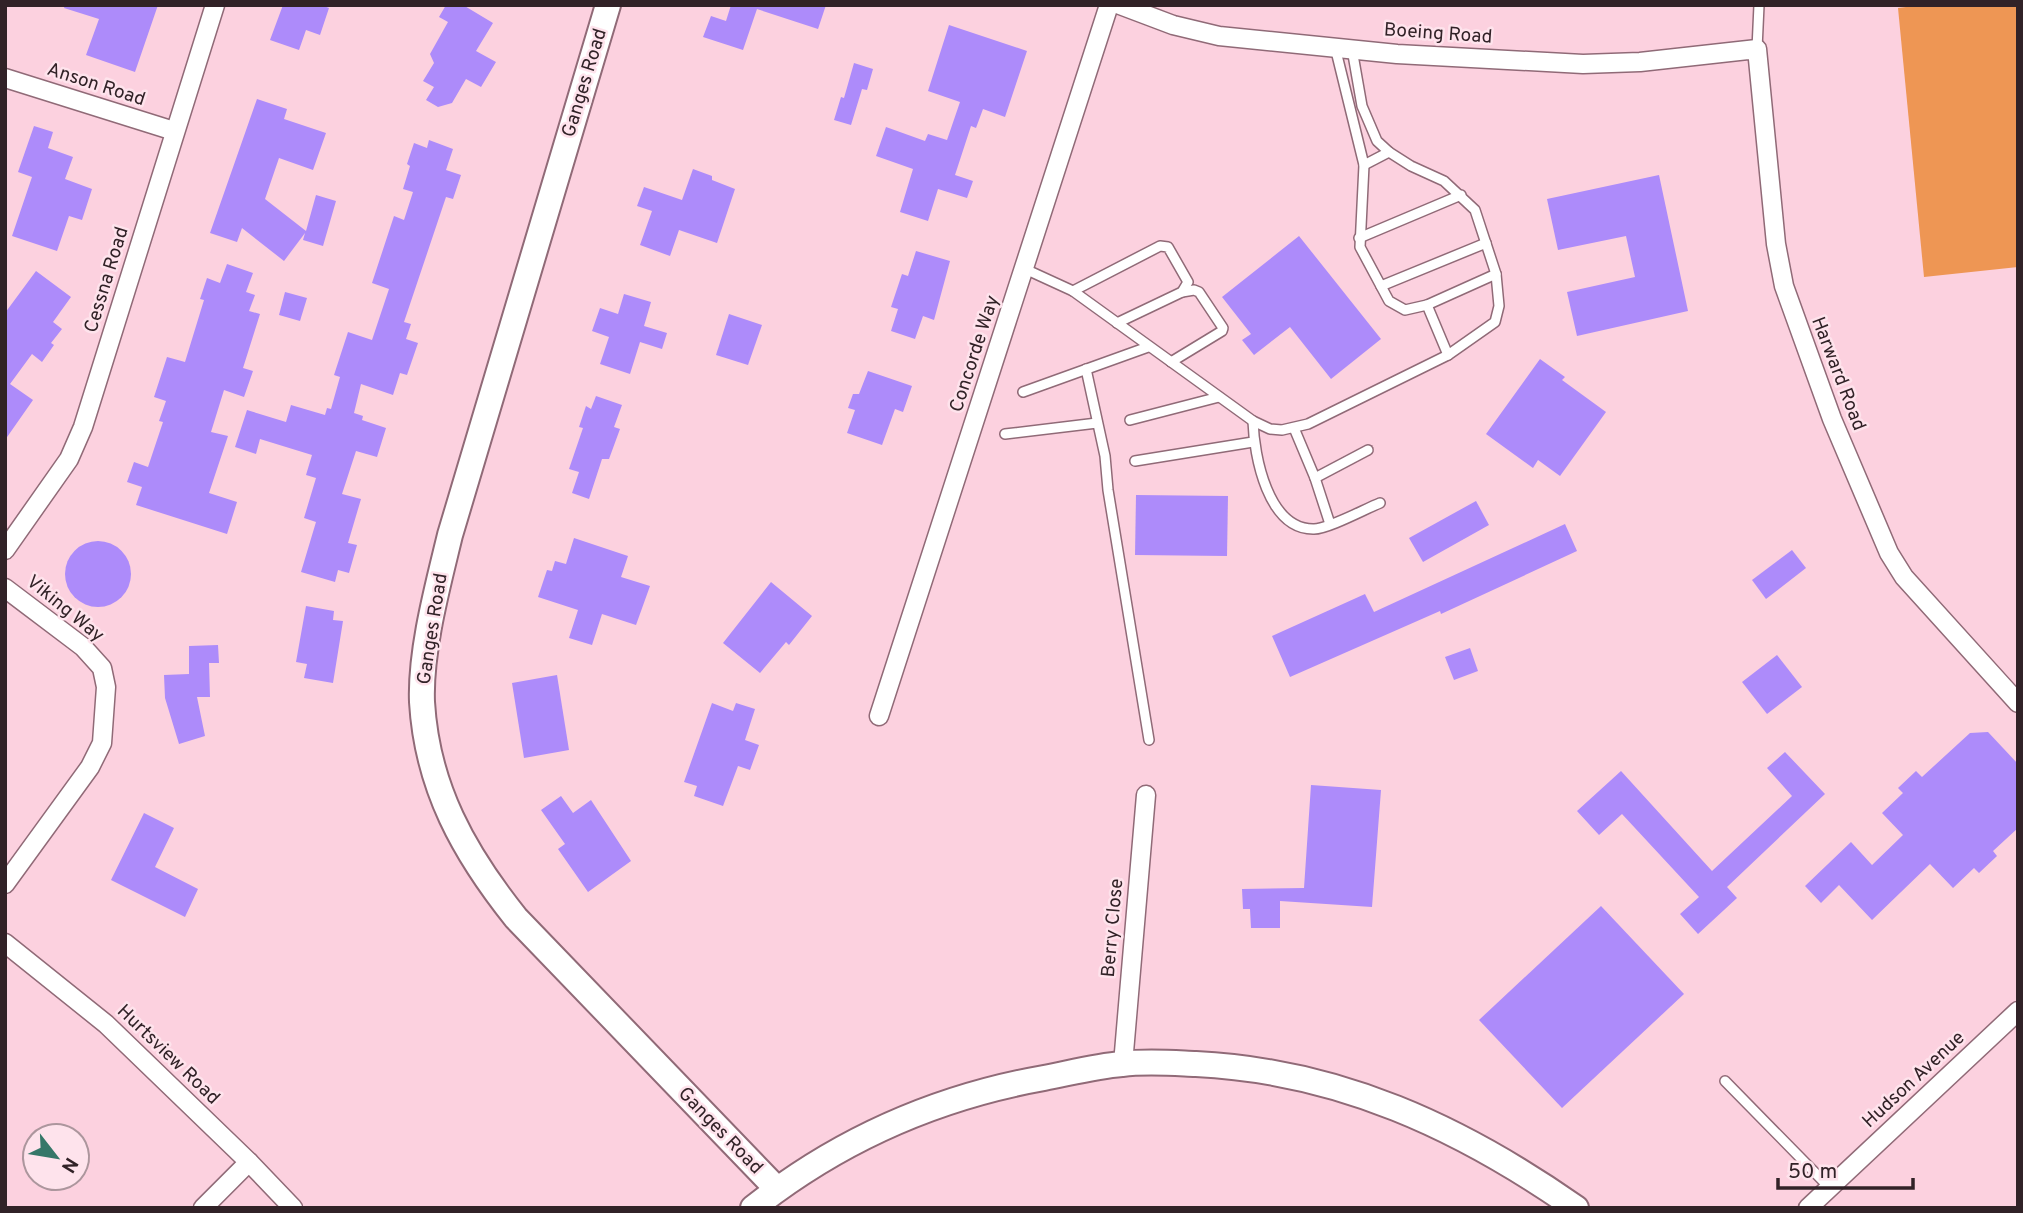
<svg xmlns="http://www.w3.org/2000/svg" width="2023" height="1213" font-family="Overpass,sans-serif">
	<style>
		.green { fill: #ee9654 }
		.building { fill: #ad8bfa }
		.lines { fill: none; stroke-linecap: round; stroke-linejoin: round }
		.lane-casing { stroke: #906a77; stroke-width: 12 }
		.street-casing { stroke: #906a77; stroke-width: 21 }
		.secondary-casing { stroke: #906a77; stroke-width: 28 }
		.lane { stroke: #fff; stroke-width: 9 }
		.street { stroke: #fff; stroke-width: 18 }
		.secondary { stroke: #fff; stroke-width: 24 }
		.labels { text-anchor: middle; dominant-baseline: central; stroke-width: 5; stroke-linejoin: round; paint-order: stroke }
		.street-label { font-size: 19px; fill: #312227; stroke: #fee3ec }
	</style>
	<rect width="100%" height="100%" fill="#fcd1df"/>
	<!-- green -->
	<polygon class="green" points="1922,5 2018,5 2018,267 1924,277 1898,8"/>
	<!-- building -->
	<g class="building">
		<polygon points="65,5 158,5 135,72 86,55 99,19 64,8"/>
		<polygon points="283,5 321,5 329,8 320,35 306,30 299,50 270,40"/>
		<polygon points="446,5 463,5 493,23 476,51 496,62 481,87 466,79 452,103 438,107 426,100 434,87 423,81 434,63 430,54 448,22 439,17"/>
		<polygon points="731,5 826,5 818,29 757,9 743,50 703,37 711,16 726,21"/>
		<polygon points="949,25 1027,51 1005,117 983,109 976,128 971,126 955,175 973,181 967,198 938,189 928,221 900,212 913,169 876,156 886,127 925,141 928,134 947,140 960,102 928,91"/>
		<polygon points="854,63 873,69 867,90 862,89 851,125 834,120 841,97 844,98"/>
		<polygon points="257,99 287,109 284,119 326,133 313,170 279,158 265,199 306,231 316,195 336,201 323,246 303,240 305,233 284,261 242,228 237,242 210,233"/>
		<polygon points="34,126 53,132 48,148 73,157 65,179 92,189 82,220 69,216 57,251 12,236 32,177 18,172"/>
		<polygon points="429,140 453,149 446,170 461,175 453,199 446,197 404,322 411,324 406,339 418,343 407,375 400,373 393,395 361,384 354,413 363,416 362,420 386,428 377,457 356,451 342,494 361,499 348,543 357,545 349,573 338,570 335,582 301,572 316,522 304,518 316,478 306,475 312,455 260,439 256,454 235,447 247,410 286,422 291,405 325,415 327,408 331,409 340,377 334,375 348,332 372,340 389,289 372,283 394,216 404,220 413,192 403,189 410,166 407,164 414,143 427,148"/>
		<polygon points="693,169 712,176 712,180 735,189 717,243 679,230 670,256 640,245 652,211 637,206 644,187 682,200"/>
		<polygon points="1659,175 1688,311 1577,336 1567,292 1635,277 1626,236 1558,250 1547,199"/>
		<polygon points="1299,236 1381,339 1331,379 1290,327 1254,355 1242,340 1251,334 1222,297"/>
		<polygon points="916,251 950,261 934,320 923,316 915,339 891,331 898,309 891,307 902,274 908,276"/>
		<polygon points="227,264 253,273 246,292 255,295 249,311 260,314 243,368 253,371 244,397 224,390 211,432 228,436 209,493 237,502 227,534 136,505 142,487 127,482 134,462 148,467 163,422 159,421 166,401 154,397 167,357 185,362 204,300 200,299 207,278 220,283"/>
		<polygon points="36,271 71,297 53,322 62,329 51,343 54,345 42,362 32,354 10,384 33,400 5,440 5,313"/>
		<polygon points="285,292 307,298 300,321 279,315"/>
		<polygon points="624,294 651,302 644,326 667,333 662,349 640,342 630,374 600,364 609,337 592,331 600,308 618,314"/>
		<polygon points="729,314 762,325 748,365 716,355"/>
		<polygon points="1540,359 1565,377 1562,380 1606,412 1560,476 1538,460 1533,468 1486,434"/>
		<polygon points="868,371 912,386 903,412 895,409 882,445 847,433 855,410 848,408 853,394 859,394"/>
		<polygon points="596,396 622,405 614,427 620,429 609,459 602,459 589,499 572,493 579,472 569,469 583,428 579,427 586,406 591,409"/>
		<polygon points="1136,495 1228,496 1227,556 1135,555"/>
		<polygon points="1476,501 1489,525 1423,562 1409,538"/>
		<polygon points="1565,524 1577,551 1441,614 1440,611 1290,677 1272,636 1365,594 1374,612"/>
		<polygon points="574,538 628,556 621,577 650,586 636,625 602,614 592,645 569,638 578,610 538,597 547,570 552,571 555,561 566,564"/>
		<circle cx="98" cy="574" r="33"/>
		<polygon points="1792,550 1806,568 1766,599 1752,580"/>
		<polygon points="771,582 812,616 789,645 786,642 760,673 723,643"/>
		<polygon points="306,606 334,611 333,620 343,621 333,683 304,678 307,664 296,662"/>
		<polygon points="218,645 219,663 209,663 210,697 197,697 205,736 179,744 165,698 164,675 189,674 189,646"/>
		<polygon points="1470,648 1478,671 1454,680 1445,657"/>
		<polygon points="1777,655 1802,687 1767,714 1742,682"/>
		<polygon points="557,675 569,750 524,758 512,683"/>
		<polygon points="712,703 733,711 736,703 755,709 745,740 759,745 750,770 738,766 723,806 694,796 697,786 684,782"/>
		<polygon points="1988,732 2018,764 2018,828 1993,851 1997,856 1979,873 1974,868 1953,888 1930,864 1872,920 1839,885 1821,903 1805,886 1851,842 1872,865 1903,835 1882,813 1903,793 1898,788 1916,771 1922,777 1970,733"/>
		<polygon points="1785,752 1825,794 1727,887 1737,898 1698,934 1680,914 1699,897 1622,814 1599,835 1577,811 1621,771 1712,871 1792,796 1767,768"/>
		<polygon points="1311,785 1381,790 1372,907 1280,901 1280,928 1251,928 1250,909 1243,909 1242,889 1304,888"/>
		<polygon points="561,796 573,813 591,800 631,861 588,892 558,849 565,844 541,810"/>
		<polygon points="144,813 174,828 155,867 198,889 185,917 111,880"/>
		<polygon points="1601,906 1684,994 1562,1108 1479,1020"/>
	</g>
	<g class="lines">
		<defs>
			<g id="lane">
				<polyline points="1335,47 1364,165 1360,247 1389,301 1405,310 1427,305 1496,274"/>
				<polyline points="1757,49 1759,5"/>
				<polyline points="1364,165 1389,152"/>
				<polyline points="1359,238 1461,195"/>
				<polyline points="1025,269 1073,291 1160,246 1168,247 1188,282 1182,292 1117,323"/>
				<polyline points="1381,286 1486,243"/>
				<polyline points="1073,291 1253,421 1270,429 1282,430 1308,424 1448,355 1495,322 1499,306 1496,274 1475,210 1444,181 1411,166 1389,152 1377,141 1362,106 1352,49"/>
				<polyline points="1427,305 1448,355"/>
				<polyline points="1171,362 1222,331 1223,328 1199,292 1194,290 1182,292"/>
				<polyline points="1086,369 1105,456 1108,490 1149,740"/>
				<polyline points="1023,392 1148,347"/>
				<polyline points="1130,420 1219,397"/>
				<path d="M1253,421C1254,456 1268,530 1314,529C1328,529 1365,509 1380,503"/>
				<polyline points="1294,428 1315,478 1330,524"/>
				<polyline points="1005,434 1097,423"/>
				<polyline points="1135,461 1253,442"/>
				<polyline points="1315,478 1368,450"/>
				<polyline points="1725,1081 1829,1187"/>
			</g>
			<g id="street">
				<polyline points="1120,5 1173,25 1219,36 1397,54 1583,64 1640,62 1757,49 1776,244 1784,286 1832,419 1889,553 1904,577 2018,703"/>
				<polyline points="5,78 174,131"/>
				<polyline points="5,550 69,459 83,427 215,5"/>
				<polyline points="5,588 83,647 102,668 106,687 102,743 90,767 5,884"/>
				<polyline points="879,716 1109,5"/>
				<polyline points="5,943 106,1024 249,1162 293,1208"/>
				<polyline points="1123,1064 1146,795"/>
				<polyline points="203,1208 249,1162"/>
				<polyline points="1808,1208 2018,1011"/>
			</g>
			<g id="secondary">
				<path d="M608,5L450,535C438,585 420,650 422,702C427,787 464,853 516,918L777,1189"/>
				<path d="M753,1208C839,1140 937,1097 1044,1078C1070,1073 1096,1066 1122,1064C1146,1061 1172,1063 1196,1064C1339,1071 1460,1127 1576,1208"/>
			</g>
		</defs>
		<!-- lane casing -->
		<use href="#lane" class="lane-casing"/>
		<!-- street casing -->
		<use href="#street" class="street-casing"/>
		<!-- secondary casing -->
		<use href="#secondary" class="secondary-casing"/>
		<!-- lane -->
		<use href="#lane" class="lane"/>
		<!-- street -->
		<use href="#street" class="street"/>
		<!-- secondary -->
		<use href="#secondary" class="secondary"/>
	</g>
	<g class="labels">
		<!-- street labels -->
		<g class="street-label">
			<text transform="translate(1438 34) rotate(4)">Boeing Road</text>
			<text transform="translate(585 83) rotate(-73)">Ganges Road</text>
			<text transform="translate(96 85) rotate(18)">Anson Road</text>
			<text transform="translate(107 280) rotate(-73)">Cessna Road</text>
			<text transform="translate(975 354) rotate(-72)">Concorde Way</text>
			<text transform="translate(1838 374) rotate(69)">Harward Road</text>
			<text transform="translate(65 609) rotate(39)">Viking Way</text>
			<text transform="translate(433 629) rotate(-81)">Ganges Road</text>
			<text transform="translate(1113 928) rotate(-85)">Berry Close</text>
			<text transform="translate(168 1055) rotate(44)">Hurtsview Road</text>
			<text transform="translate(1914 1080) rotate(-43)">Hudson Avenue</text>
			<text transform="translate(720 1131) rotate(46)">Ganges Road</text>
		</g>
	</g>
	<!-- border -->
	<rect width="2023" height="1213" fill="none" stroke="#312227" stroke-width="14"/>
	<!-- north arrow -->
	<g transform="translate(56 1157) rotate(121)"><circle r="33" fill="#fee3ec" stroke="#ac969d" stroke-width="2"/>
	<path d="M0-5L12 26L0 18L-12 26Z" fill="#357768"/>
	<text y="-10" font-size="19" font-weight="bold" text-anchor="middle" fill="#312227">N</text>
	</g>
	<!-- scale -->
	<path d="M1778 1178v10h135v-10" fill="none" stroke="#312227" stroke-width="3.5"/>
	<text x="1788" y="1178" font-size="21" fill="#312227" stroke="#fee3ec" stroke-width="5" paint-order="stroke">50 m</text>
</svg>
